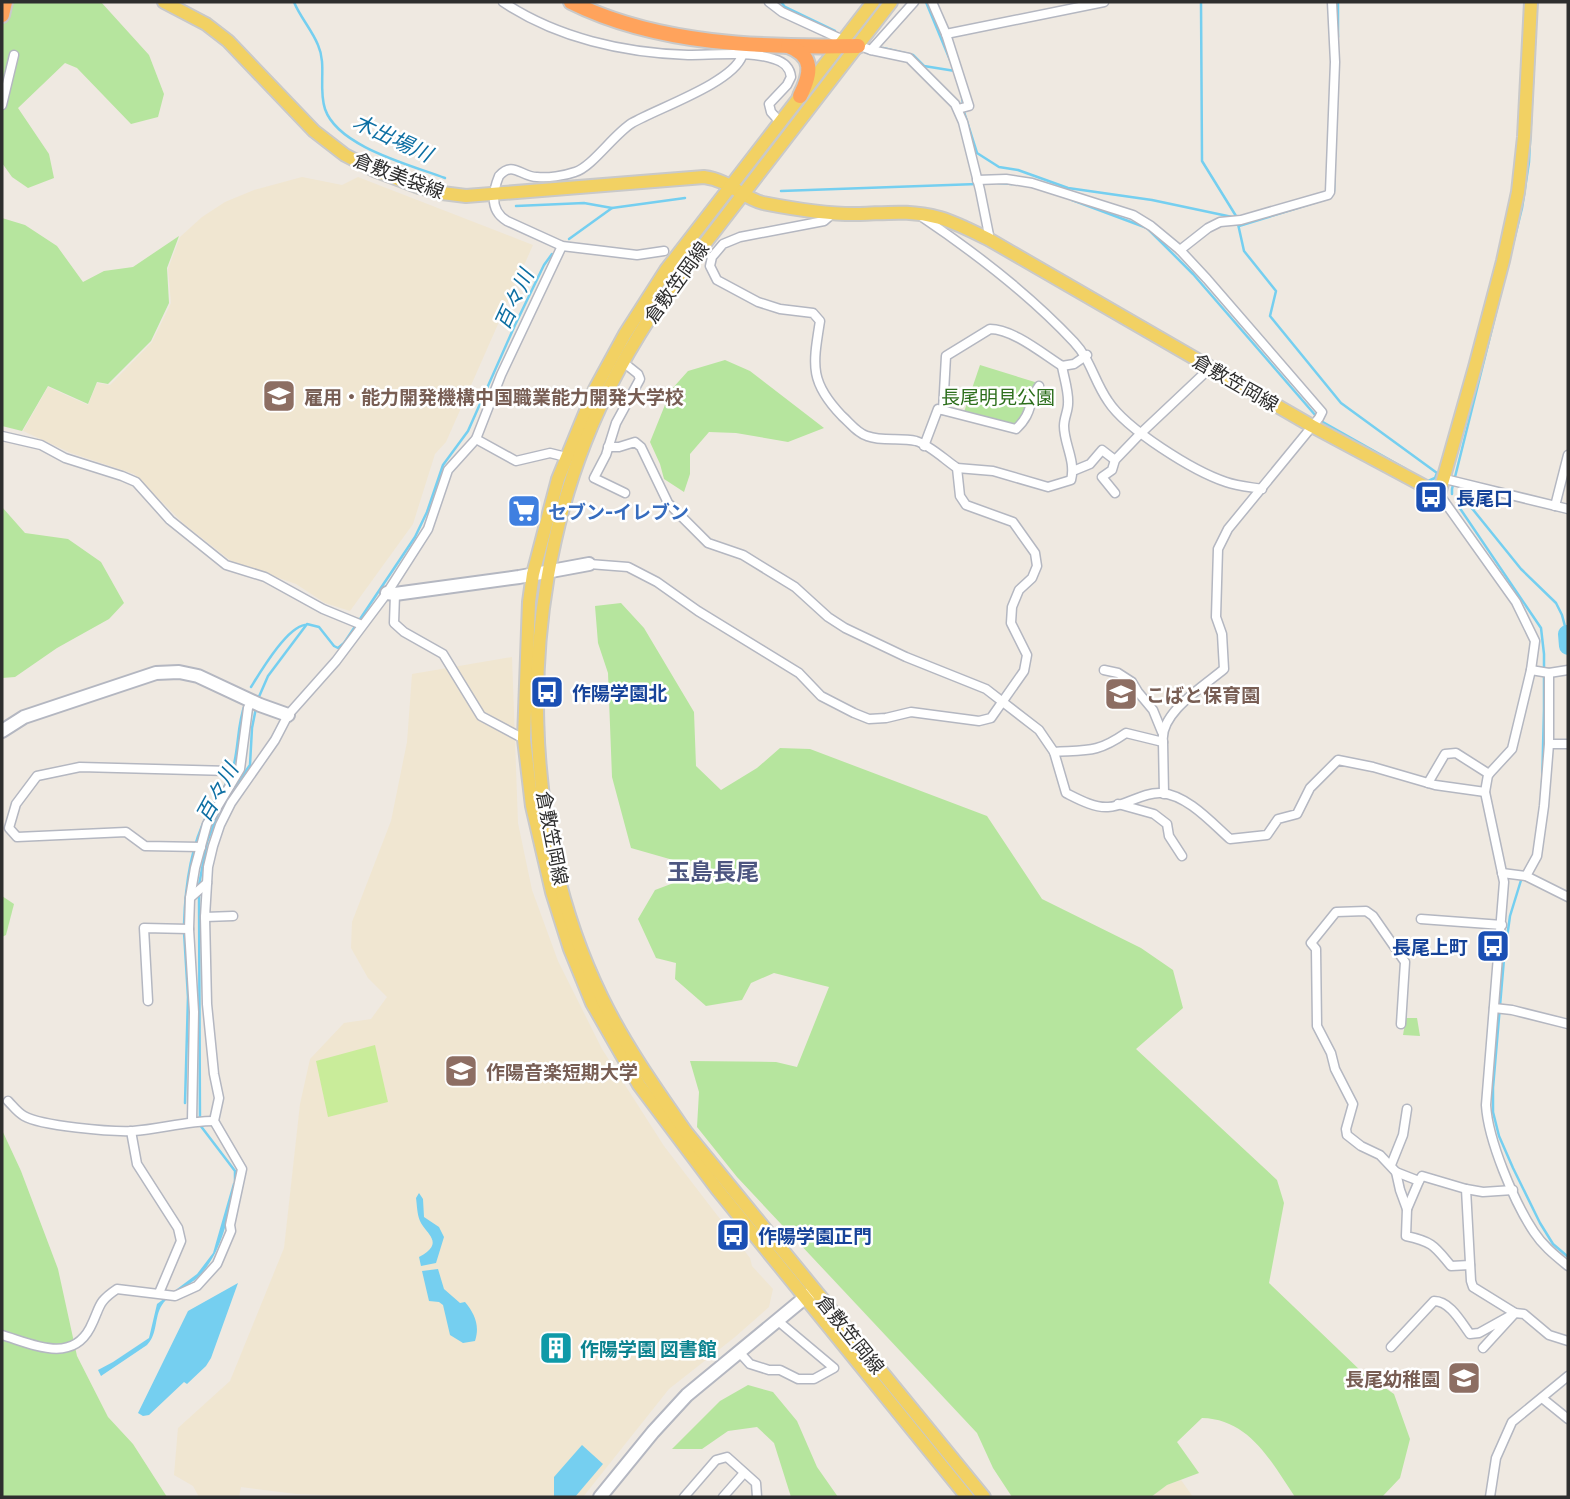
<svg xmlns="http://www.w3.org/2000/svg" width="1570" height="1499" font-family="Commissioner,'Noto Sans JP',sans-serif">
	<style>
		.education { fill: #f0e6d1 }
		.green { fill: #b6e59e }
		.pitch { fill: #c9ec9a }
		.water { fill: #75cff0 }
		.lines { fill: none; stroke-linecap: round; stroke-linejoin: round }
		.stream { stroke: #75cff0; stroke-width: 2.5 }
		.river { stroke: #75cff0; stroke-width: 18 }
		.street-casing { stroke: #b4b7c1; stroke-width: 11 }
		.secondary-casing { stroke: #b4b7c1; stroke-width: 16 }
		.primary-casing { stroke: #c9c9c9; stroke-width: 16 }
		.highway-casing { stroke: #c9c9c9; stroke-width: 18 }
		.street { stroke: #fff; stroke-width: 8 }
		.secondary { stroke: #fff; stroke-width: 12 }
		.primary { stroke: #f2d163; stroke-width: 12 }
		.highway { stroke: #ffa35c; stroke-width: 14 }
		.labels { text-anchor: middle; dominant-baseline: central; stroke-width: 5; stroke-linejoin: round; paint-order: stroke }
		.street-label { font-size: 19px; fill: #2e2e2e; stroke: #fff }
		.education-label { font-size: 19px; font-weight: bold; fill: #785e54; stroke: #fff; text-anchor: start }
		.park-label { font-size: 19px; fill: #2c6e1b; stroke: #fff }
		.transit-label { font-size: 19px; font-weight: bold; fill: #164399; stroke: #fff; text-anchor: start }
		.shop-label { font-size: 19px; font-weight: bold; fill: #366cbe; stroke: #fff; text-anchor: start }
		.culture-label { font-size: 19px; font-weight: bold; fill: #0d838f; stroke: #fff; text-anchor: start }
		.water-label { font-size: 21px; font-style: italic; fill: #0d6fa3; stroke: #fff }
		.quarter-label { font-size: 23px; font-weight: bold; fill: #4d5680; stroke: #fff }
	</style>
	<rect width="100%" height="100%" fill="#efe9e1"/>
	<!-- education -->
	<g class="education">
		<polygon points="302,177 342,185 358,177 533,245 446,442 435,454 413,524 350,611 325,603 296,584 231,561 184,524 134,474 71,453 23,431 48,387 88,405 97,383 110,385 152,342 171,303 168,269 180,237 202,217 225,202 254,190"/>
		<polygon points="512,657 518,823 532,890 558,961 602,1049 664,1146 750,1258 752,1266 773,1289 769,1307 735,1337 669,1389 583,1497 374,1497 296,1494 241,1487 239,1497 199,1497 193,1486 174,1475 178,1428 230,1381 284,1248 300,1104 310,1059 344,1023 371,1019 387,997 368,978 351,948 352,922 391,821 407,742 412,674"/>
		<polygon points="1181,1480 1193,1497 1151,1497 1167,1485"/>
	</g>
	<!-- green -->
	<g class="green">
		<polygon points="2,2 101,2 149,55 164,94 158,117 131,124 77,68 65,63 18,108 49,154 54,178 28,188 12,177 2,163"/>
		<polygon points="2,218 25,225 57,246 83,282 104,271 133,267 179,236 167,268 169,303 151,341 108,384 97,382 88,404 48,386 22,431 2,426"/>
		<polygon points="725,360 750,371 824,428 788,442 736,433 709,432 690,454 690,474 684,492 664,479 660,464 650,442 671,390 688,371"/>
		<polygon points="980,365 1038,383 1025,414 1014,425 964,412"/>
		<polygon points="2,507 25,533 68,539 101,562 124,603 109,619 57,648 15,677 2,678"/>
		<path d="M621,603L644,628L694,712L696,766L721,790L757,768L780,748L810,749L987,816L1042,899L1141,948L1173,970L1183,1008L1136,1049L1277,1180L1284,1203L1269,1283L1362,1372L1394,1394L1410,1439L1400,1478L1382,1497H1295C1272,1463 1250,1419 1202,1418L1177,1442L1199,1473L1167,1485L1151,1497H1012L993,1468L977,1433L737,1177L697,1127L699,1092L690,1061L776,1062L797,1067L829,987L774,973L751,983L742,1000L706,1006L675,979L676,963L656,958L638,919L655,890L708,870L631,848L612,777L608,673L598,643L595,606Z"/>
		<polygon points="2,896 14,904 6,935 2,937"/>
		<polygon points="1406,1018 1417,1018 1420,1036 1403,1035"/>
		<polygon points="2,1130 21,1171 58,1269 77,1356 108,1417 133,1444 167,1497 2,1497"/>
		<polygon points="748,1385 773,1392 797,1421 817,1467 838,1497 791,1497 774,1443 757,1427 728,1431 702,1449 672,1449 720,1401"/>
	</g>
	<!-- pitch -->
	<polygon class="pitch" points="375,1045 388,1102 328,1117 316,1061"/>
	<!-- water -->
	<g class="water">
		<path d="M233,1183H237C228,1215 223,1250 201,1274C190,1287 171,1291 162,1305C154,1317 158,1334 147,1345L101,1376L98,1370L113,1362L149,1338L157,1304L197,1274L213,1253Z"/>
		<path d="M419,1193L423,1199L424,1217L439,1227L444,1237L436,1263L421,1266L419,1257C446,1243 426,1234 420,1221C417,1214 417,1205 416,1198Z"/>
		<path d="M438,1269L444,1289L460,1303L465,1302C475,1314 480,1326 475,1341L463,1343L450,1335L443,1305L439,1302L429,1301L422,1271Z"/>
		<polygon points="238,1283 211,1358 206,1366 187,1384 184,1382 149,1415 143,1416 138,1413 188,1311"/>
		<polygon points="582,1445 603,1464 575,1497 554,1497 554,1477"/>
	</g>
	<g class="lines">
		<!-- stream -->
		<g class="stream">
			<path d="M294,2C300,17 312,30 318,45C327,65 318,88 325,109C338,147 411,165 445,178"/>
			<polyline points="781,2 785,7 835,31"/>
			<polyline points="926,2 950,60"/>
			<polyline points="1201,2 1202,161 1236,216"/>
			<polyline points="1338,37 1338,2"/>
			<polyline points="883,48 913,55 924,66 955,71"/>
			<polyline points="962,96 964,112 977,153 999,167 1018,170 1068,188 1152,200 1237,218"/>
			<polyline points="998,183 1012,184"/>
			<polyline points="781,191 977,184"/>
			<polyline points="1072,200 1147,228 1193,274 1316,416"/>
			<polyline points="516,206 584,203 612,208 685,198"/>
			<polyline points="1238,224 1244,251 1276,291 1270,316 1341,403 1437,473 1435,478 1428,481"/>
			<polyline points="1239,226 1330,198 1334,191 1335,152"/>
			<polyline points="569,239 612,208"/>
			<polyline points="1321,421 1406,469"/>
			<polyline points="1452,494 1452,489 1522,208 1529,162 1537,2"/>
			<polyline points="1462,496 1521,569 1556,603 1562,615 1567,634"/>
			<polyline points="1457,504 1541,628 1544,654 1544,709 1542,787"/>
			<path d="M251,687C261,671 287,627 305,625"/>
			<polyline points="258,699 268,676 307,624 319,627 334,646 338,648 344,643 415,537 427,512 443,465 468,431 515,325 544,265 552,254"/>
			<polyline points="228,796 250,765 252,728 256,708"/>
			<polyline points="1522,877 1510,916 1504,959 1493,1088 1493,1112 1499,1136 1513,1168 1540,1223 1553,1244 1567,1256"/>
			<polyline points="199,885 207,842 219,811"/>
			<polyline points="199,895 200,1125 235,1171 235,1184"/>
			<path d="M184,925C185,889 190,848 207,815C215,799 228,785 233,768C239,747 237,725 245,704"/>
			<polyline points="184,932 188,997 185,1103"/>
		</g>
		<!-- river -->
		<polyline class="river" points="1567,634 1568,646"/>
		<defs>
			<g id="street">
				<path d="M503,2C557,38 624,53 688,55C714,55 751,51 774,59C784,62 790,67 791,77L787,85L769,104L771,112L780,122"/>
				<polyline points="769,2 782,12 843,40 871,50 909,58 955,104 963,122 980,190 990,240"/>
				<polyline points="932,2 946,34 969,106 958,109"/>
				<polyline points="946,34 1104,2"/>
				<polyline points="871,50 914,2"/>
				<polyline points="2,105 14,55"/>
				<path d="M977,180L1006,179L1032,183L1133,215L1151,226L1180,250L1207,279L1322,412L1319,418L1228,529L1218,549L1216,617L1222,634L1224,669C1204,686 1159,713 1163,742L1126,733C1097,753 1088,750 1054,752"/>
				<path d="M922,217C977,254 1028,293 1074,342C1091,360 1094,381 1108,401C1126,429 1193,471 1226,482C1237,486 1250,487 1262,489"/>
				<polyline points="1180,250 1208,228 1220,222 1241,220 1328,195 1330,192 1335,62 1332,2"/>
				<path d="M664,251L637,255L562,246L507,221C490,211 492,193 499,176C513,160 521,177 537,177C548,178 564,176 575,172C592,167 614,134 632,123C658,108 732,83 742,56"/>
				<polyline points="623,362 638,374 640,379 616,423 606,455 594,478 625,493"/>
				<path d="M943,410L946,356L990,329C1013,329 1043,354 1062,366L1074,364L1087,355"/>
				<polyline points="2,436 41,445 65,458 122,476 136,482 170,520 226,565 265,577 323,609 362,625"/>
				<polyline points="476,439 516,461 550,453 566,457"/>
				<path d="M924,446L938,409L1016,429C1034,412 1027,403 1039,386"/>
				<path d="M608,447H619L635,442L641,447L668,503L708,543L743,555L795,587L828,617L845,628L906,657L986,689L1039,730L1054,752L1066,793C1078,799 1094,808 1108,807C1124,807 1142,792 1161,793C1187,795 1211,822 1230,839L1267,835L1278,819L1297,814L1310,788L1338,760L1373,767L1435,785L1485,792"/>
				<path d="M957,468L993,471L1048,487L1071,480C1076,461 1064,444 1064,426C1064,418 1068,411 1068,404C1069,392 1064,378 1062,366"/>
				<polyline points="1073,471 1090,464 1102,450 1115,460"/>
				<polyline points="1445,479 1568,509"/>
				<polyline points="1115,493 1102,477 1112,470 1115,460 1140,434 1210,368"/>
				<path d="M1439,494L1516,602L1535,641L1531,670L1512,749L1488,775L1485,792L1504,882L1486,1105C1488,1140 1514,1202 1534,1232C1543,1246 1556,1256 1568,1266"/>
				<polyline points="1555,506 1568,455"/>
				<path d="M589,564L628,567L657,582L698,611L799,673L821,696L854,713L869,719L886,718L911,712L979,721L991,718L1024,671L1027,655L1011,623L1012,607L1019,590L1032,578L1037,566L1035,553L1013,522L966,505L960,496L957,468C945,460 930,445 916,441C900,437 883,442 867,436C857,433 850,423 842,416C809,382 813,365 820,321L813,313L780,309L758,302L717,280L710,266L712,257L723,244L740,237L824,221L832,214"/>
				<polyline points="395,594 394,623 404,632 443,654 481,716 524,739"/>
				<polyline points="1104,670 1118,673 1132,682 1138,692 1153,710 1162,732"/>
				<polyline points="1531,670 1549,673 1568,670"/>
				<polyline points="1163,742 1164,794"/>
				<polyline points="1549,744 1568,744"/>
				<polyline points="1428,783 1445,754 1456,753 1489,774"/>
				<polyline points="1118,804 1154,814 1167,824 1169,836 1182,856"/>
				<polyline points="201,847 145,846 126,832 17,837 9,828 16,804 37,776 80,767 230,771 237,773"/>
				<polyline points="1502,873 1526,876 1568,897"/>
				<polyline points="1526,876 1537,856 1544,806 1549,744 1549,673"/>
				<polyline points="190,898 195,868 207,824 240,769 248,708 252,701"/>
				<polyline points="233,916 205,917 208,867 213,846 220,825 231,803 275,740 288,715 336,661 387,593 428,529 448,470 476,439 501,375 562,246"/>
				<polyline points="1421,919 1502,925"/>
				<polyline points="148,1001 144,928 189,929"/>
				<polyline points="1494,1008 1512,1010 1568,1024"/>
				<polyline points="1401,1024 1405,962 1373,916 1366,911 1336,912 1311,943 1316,949 1317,1026 1331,1053 1335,1069 1353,1104 1346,1129 1347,1135 1361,1146 1380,1155 1396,1172 1419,1181 1422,1176 1466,1189 1471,1281 1473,1287 1515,1313 1524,1314 1549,1335 1568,1341"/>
				<path d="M8,1101C13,1106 17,1112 24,1116C41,1126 111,1132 133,1131C160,1129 187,1121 214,1121"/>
				<polyline points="192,1122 194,1012 189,929 190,898 207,883"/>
				<polyline points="131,1131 137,1164 178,1228 181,1241 159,1293"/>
				<polyline points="1391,1165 1403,1135 1407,1109"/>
				<path d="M1396,1172L1400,1190L1407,1209L1406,1236C1434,1242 1435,1247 1451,1266L1470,1265"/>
				<polyline points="1466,1189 1483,1192 1513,1190"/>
				<polyline points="1407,1209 1419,1181"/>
				<path d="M2,1335C32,1344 71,1364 90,1328C101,1307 96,1303 117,1289L175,1296L197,1286L217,1264L231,1231L230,1225L242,1169L214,1121L219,1098L214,1074L207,1004L205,917"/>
				<path d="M1391,1347L1434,1301C1450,1301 1461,1322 1470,1334L1479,1333L1515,1313L1483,1348"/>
				<polyline points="740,1353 750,1364 769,1370 780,1370 798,1379 814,1379 834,1368 778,1321"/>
				<polyline points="1542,1398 1568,1419"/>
				<polyline points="684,1497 716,1460 727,1457 756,1483 757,1497"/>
				<polyline points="723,1497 744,1473"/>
				<polyline points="1490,1497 1496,1458 1512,1422 1568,1376"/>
			</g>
			<g id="secondary">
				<polyline points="387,593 395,594 519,577 589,564"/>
				<polyline points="2,731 24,717 156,673 179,672 198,676 260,705 288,715"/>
				<polyline points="600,1497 653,1432 687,1395 813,1291"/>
			</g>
			<g id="primary">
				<path d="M164,2L206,24L228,41L314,131L345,155L374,170L419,187L442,193L466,196L704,177C730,180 742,198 763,203C794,209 829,215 860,214C890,213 910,210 940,218C957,223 974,232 990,240L1312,426L1439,494L1475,367L1503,261L1518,192L1524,137L1531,2"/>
				<polyline points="873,2 666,270 625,334 595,389 558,479 533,574 529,602 524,739 532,806 552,892 570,949 592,1003 639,1085 717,1189 967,1497"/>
				<path d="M891,2L663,298C632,343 605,391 585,442C517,615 520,830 602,998C625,1045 656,1089 686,1132L984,1497"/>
			</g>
			<g id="highway">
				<path d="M571,2C657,45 764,48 858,46"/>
				<polyline points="2,15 5,2"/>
				<path d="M788,46C815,56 811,74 800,96"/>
			</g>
		</defs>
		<!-- street casing -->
		<use href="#street" class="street-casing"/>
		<!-- secondary casing -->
		<use href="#secondary" class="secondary-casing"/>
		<!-- primary casing -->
		<use href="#primary" class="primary-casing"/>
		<!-- highway casing -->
		<use href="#highway" class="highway-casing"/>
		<!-- street -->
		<use href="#street" class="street"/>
		<!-- secondary -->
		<use href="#secondary" class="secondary"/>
		<!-- primary -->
		<use href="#primary" class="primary"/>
		<!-- highway -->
		<use href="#highway" class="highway"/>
	</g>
	<!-- icons -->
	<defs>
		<symbol id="university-square" viewBox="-11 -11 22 22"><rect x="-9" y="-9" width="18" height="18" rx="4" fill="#8d6e63" stroke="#fff"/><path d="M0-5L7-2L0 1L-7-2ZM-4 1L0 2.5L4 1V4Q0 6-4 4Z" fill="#fff"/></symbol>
		<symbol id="bus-square" viewBox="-11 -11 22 22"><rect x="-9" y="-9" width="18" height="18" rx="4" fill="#1a4fb4" stroke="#fff"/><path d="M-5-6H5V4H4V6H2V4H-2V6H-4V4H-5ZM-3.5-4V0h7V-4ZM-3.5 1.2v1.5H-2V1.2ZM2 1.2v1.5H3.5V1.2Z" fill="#fff"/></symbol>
		<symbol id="supermarket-square" viewBox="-11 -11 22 22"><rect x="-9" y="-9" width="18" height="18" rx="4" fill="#3f7fe0" stroke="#fff"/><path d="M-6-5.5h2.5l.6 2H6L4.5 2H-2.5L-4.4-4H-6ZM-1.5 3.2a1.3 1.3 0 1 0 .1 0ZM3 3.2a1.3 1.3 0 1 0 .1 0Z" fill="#fff"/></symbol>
		<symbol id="school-square" viewBox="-11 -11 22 22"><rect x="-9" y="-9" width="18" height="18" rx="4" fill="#8d6e63" stroke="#fff"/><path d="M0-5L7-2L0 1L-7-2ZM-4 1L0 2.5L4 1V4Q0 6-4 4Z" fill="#fff"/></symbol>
		<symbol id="building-square" viewBox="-11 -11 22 22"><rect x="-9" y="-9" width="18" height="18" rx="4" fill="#0f9aa8" stroke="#fff"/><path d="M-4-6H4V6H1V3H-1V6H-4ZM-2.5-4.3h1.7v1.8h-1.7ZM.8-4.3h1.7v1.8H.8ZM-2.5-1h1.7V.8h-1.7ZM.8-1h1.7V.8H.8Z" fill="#fff"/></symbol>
	</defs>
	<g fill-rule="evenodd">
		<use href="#university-square" x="260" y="377" width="38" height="38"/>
		<use href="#bus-square" x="1412" y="478" width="38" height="38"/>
		<use href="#supermarket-square" x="505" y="492" width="38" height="38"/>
		<use href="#bus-square" x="528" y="673" width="38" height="38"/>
		<use href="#school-square" x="1102" y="675" width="38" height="38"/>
		<use href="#bus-square" x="1474" y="927" width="38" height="38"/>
		<use href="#university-square" x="442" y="1052" width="38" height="38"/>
		<use href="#bus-square" x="714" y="1216" width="38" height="38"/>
		<use href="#building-square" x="537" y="1329" width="38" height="38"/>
		<use href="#school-square" x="1445" y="1359" width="38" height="38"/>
	</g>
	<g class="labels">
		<!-- street labels -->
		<g class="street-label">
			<text transform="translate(399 175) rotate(21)">倉敷美袋線</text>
			<text transform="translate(676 282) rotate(-54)">倉敷笠岡線</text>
			<text transform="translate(1236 382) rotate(30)">倉敷笠岡線</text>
			<text transform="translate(553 838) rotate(79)">倉敷笠岡線</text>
			<text transform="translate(851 1334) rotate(51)">倉敷笠岡線</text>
		</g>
		<!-- education labels -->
		<g class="education-label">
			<text x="304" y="396">雇用・能力開発機構中国職業能力開発大学校</text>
			<text x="1146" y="694">こばと保育園</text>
			<text x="486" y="1071">作陽音楽短期大学</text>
			<text x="1440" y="1378" text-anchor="end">長尾幼稚園</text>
		</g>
		<!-- park labels -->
		<g class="park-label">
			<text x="998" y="396">長尾明見公園</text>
		</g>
		<!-- transit labels -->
		<g class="transit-label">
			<text x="1456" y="497">長尾口</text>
			<text x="572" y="692">作陽学園北</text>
			<text x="1468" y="946" text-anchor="end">長尾上町</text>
			<text x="758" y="1235">作陽学園正門</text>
		</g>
		<!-- shop labels -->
		<g class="shop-label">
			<text x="548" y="511">セブン-イレブン</text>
		</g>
		<!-- culture labels -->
		<g class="culture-label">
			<text x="580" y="1348">作陽学園 図書館</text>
		</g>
		<!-- water labels -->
		<g class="water-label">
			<text transform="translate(393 137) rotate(25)">木出場川</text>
			<text transform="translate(513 299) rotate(-65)">百々川</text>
			<text transform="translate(216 792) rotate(-61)">百々川</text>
		</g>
		<!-- quarter labels -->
		<g class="quarter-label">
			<text x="713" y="871">玉島長尾</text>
		</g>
	</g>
	<!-- border -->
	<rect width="1570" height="1499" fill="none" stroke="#2e2e2e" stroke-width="7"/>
</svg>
